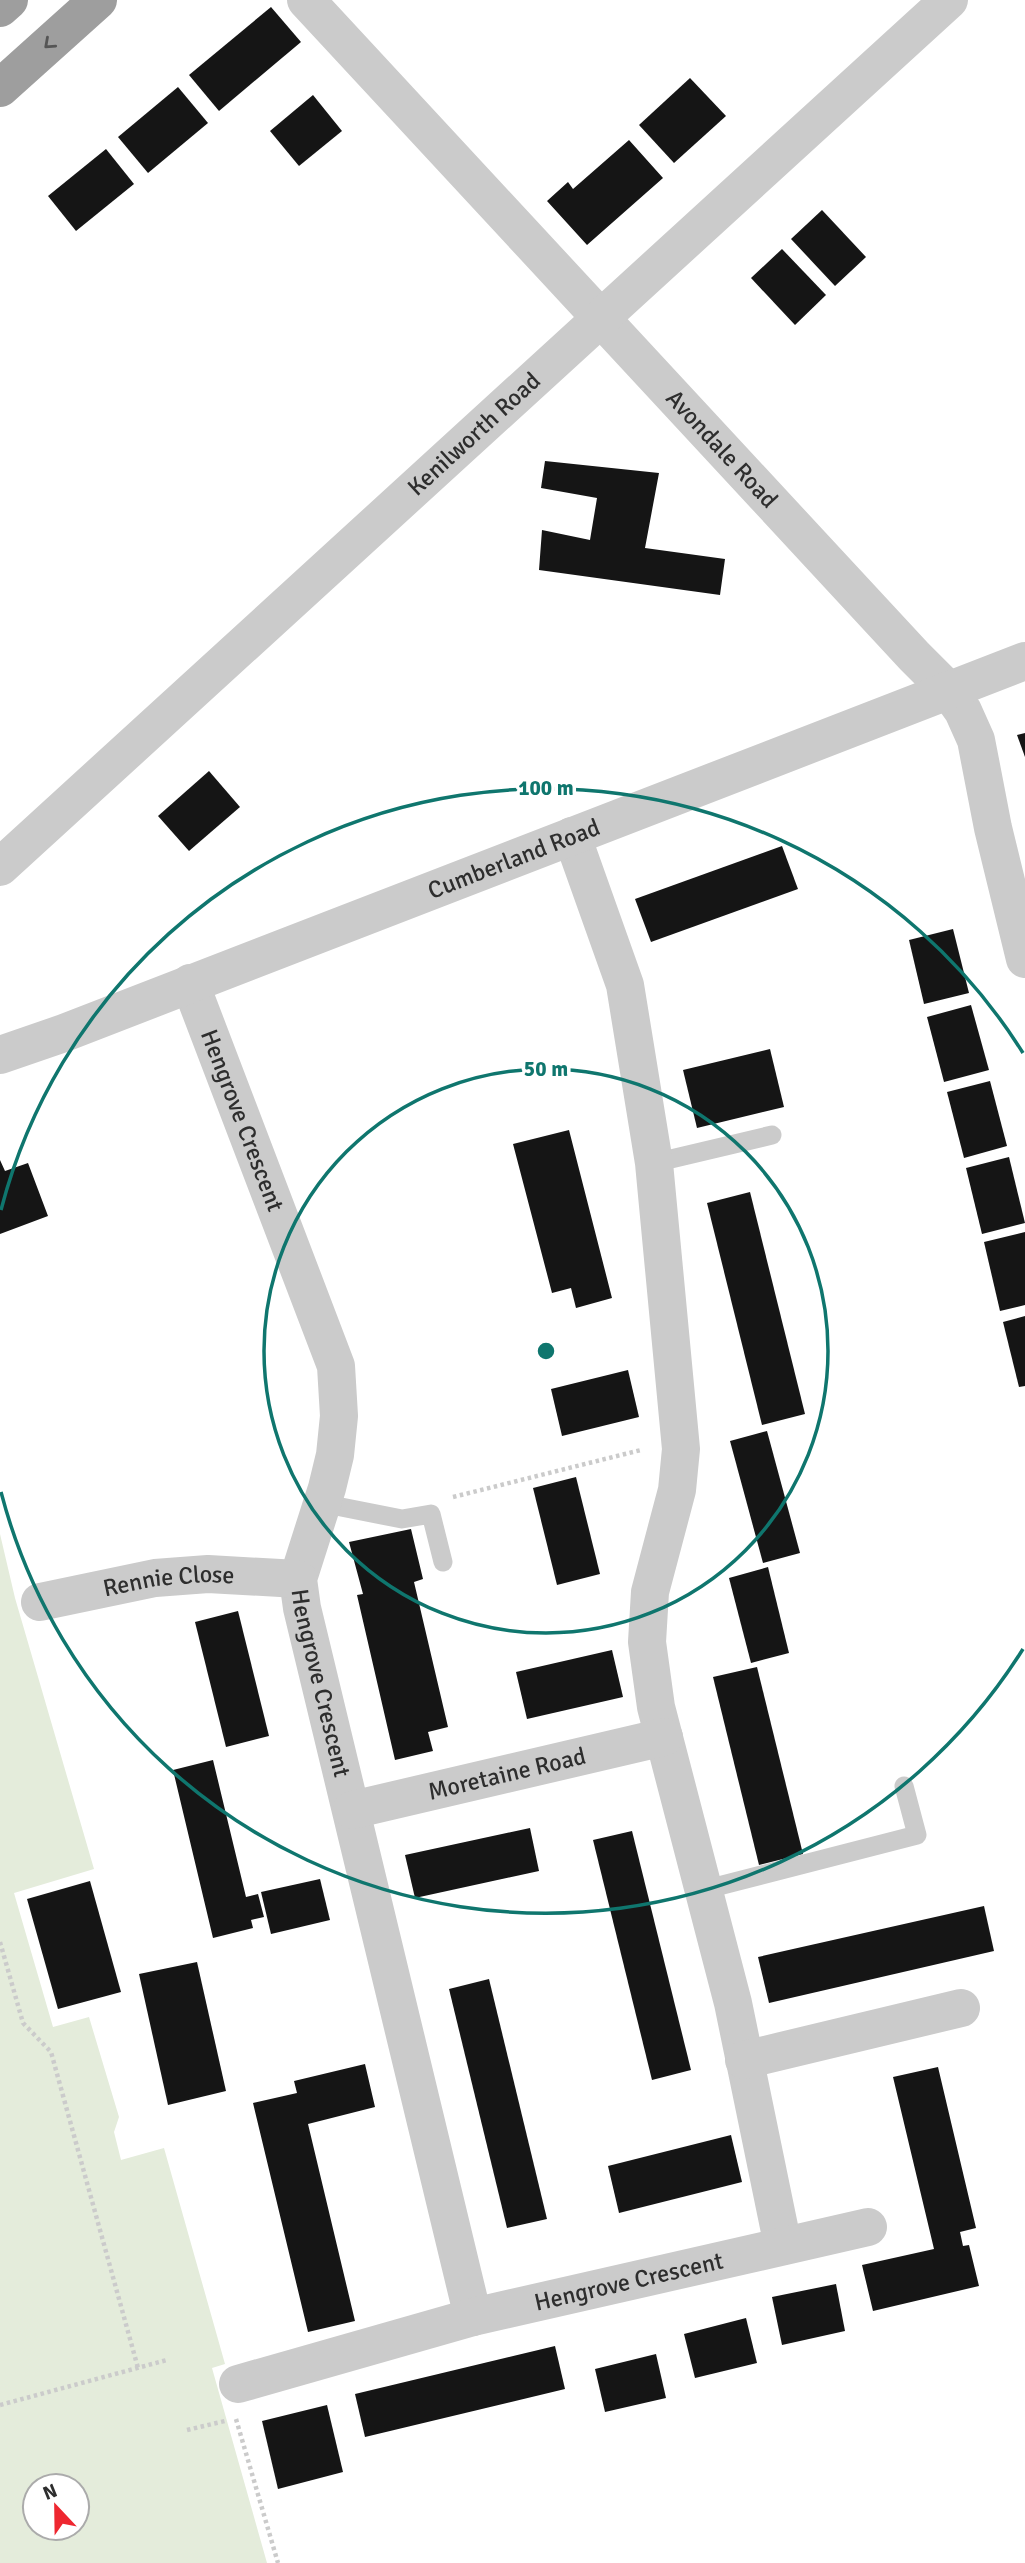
<svg xmlns="http://www.w3.org/2000/svg" width="1025" height="2563" font-family="Signika,sans-serif">
	<style>
		.green { fill: #e4ecdb; fill-rule: evenodd }
		.building { fill: #151515 }
		.lines { fill: none; stroke-linecap: round; stroke-linejoin: round }
		.path { stroke: #cbcbcb; stroke-width: 4.5; stroke-dasharray: 3.5 3.5; stroke-linecap: butt }
		.service { stroke: #cbcbcb; stroke-width: 19 }
		.minor { stroke: #cbcbcb; stroke-width: 38 }
		.trunk { stroke: #9e9e9e; stroke-width: 38 }
		.oneway { stroke: #555 }
		.ring { fill: none; stroke: #0f766e; stroke-width: 3.5 }
		.labels { text-anchor: middle; dominant-baseline: central; stroke-width: 7; stroke-linejoin: round; paint-order: stroke }
		.street-label { font-size: 24px; fill: #2e2e2e; stroke: #fff }
		.centre { fill: #0f766e; stroke: #fff; stroke-width: 3.5 }
		.ring-label { font-size: 21px; text-anchor: middle; font-weight: bold; fill: #0f766e; stroke: #fff; stroke-width: 7; stroke-linejoin: round; paint-order: stroke }
	</style>
	<rect width="100%" height="100%" fill="#fff"/>
	<!-- green -->
	<path class="green" d="M0,1534L15,1598L94,1869L14,1893L53,2027L89,2017L119,2117L114,2132L121,2160L164,2148L225,2364L212,2368L267,2563H0ZM77,2486V2528H35V2486Z"/>
	<!-- building -->
	<g class="building">
		<polygon points="271,7 301,42 219,111 189,75"/>
		<polygon points="690,78 726,116 674,163 639,125"/>
		<polygon points="178,87 208,123 148,173 118,137"/>
		<polygon points="313,95 342,131 299,166 270,131"/>
		<polygon points="629,140 663,178 587,245 547,201 568,182 573,189"/>
		<polygon points="106,149 134,184 76,231 48,196"/>
		<polygon points="822,210 866,257 835,286 791,239"/>
		<polygon points="782,249 826,295 795,325 751,278"/>
		<polygon points="545,461 659,473 645,548 725,559 720,595 539,570 542,530 590,540 597,498 541,488"/>
		<polygon points="1025,733 1025,757 1017,735"/>
		<polygon points="209,771 240,807 189,851 158,816"/>
		<polygon points="782,846 798,889 651,942 635,899"/>
		<polygon points="953,929 969,993 924,1004 909,940"/>
		<polygon points="971,1005 989,1070 944,1082 927,1017"/>
		<polygon points="770,1049 784,1107 697,1128 683,1070"/>
		<polygon points="990,1081 1007,1146 964,1158 947,1092"/>
		<polygon points="569,1130 612,1298 576,1308 571,1288 552,1293 513,1144"/>
		<polygon points="1009,1157 1025,1223 982,1234 966,1168"/>
		<polygon points="0,1160 5,1171 28,1163 48,1216 0,1234"/>
		<polygon points="750,1192 805,1414 762,1425 707,1203"/>
		<polygon points="1025,1232 1025,1305 1000,1311 984,1242"/>
		<polygon points="1025,1316 1025,1386 1019,1387 1003,1322"/>
		<polygon points="628,1370 639,1417 562,1436 551,1389"/>
		<polygon points="767,1431 800,1553 763,1563 730,1441"/>
		<polygon points="576,1477 600,1574 557,1585 533,1488"/>
		<polygon points="411,1529 423,1579 414,1582 448,1727 428,1732 433,1751 395,1760 357,1595 363,1594 349,1542"/>
		<polygon points="768,1567 789,1653 751,1663 729,1578"/>
		<polygon points="238,1611 269,1736 226,1747 195,1622"/>
		<polygon points="612,1650 623,1697 527,1719 516,1672"/>
		<polygon points="757,1667 803,1854 759,1865 713,1677"/>
		<polygon points="213,1760 246,1897 258,1894 264,1917 251,1920 253,1928 213,1938 173,1770"/>
		<polygon points="530,1828 539,1871 415,1898 405,1855"/>
		<polygon points="632,1831 691,2070 652,2080 593,1840"/>
		<polygon points="320,1879 330,1920 271,1934 261,1892"/>
		<polygon points="90,1881 121,1992 58,2009 27,1899"/>
		<polygon points="984,1906 994,1951 769,2003 758,1957"/>
		<polygon points="197,1962 226,2091 168,2105 139,1974"/>
		<polygon points="489,1979 547,2219 507,2228 449,1989"/>
		<polygon points="365,2064 375,2107 308,2124 355,2321 308,2332 253,2103 297,2093 294,2081"/>
		<polygon points="938,2067 976,2228 960,2232 963,2246 969,2245 979,2286 873,2311 862,2265 934,2249 893,2077"/>
		<polygon points="731,2135 742,2182 619,2213 608,2166"/>
		<polygon points="836,2284 845,2331 782,2345 772,2297"/>
		<polygon points="746,2318 757,2363 695,2378 684,2334"/>
		<polygon points="555,2346 565,2389 365,2437 355,2394"/>
		<polygon points="656,2354 666,2398 605,2412 595,2369"/>
		<polygon points="327,2405 343,2472 278,2489 262,2421"/>
	</g>
	<g class="lines">
		<!-- path -->
		<g class="path">
			<polyline points="453,1497 641,1450"/>
			<polyline points="0,1942 23,2023 51,2052 138,2368"/>
			<polyline points="0,2405 167,2360"/>
			<polyline points="236,2419 278,2563"/>
			<polyline points="187,2430 225,2421"/>
		</g>
		<!-- service -->
		<g class="service">
			<polyline points="654,1163 772,1135"/>
			<polyline points="321,1503 402,1519 431,1514 443,1562"/>
			<polyline points="703,1890 917,1835 904,1786"/>
		</g>
		<!-- minor -->
		<g class="minor">
			<path id="s1" d="M306,0L914,656L948,690L963,711L976,740L993,828L1025,959"/>
			<polyline points="572,836 625,985 654,1163 681,1449 677,1490 650,1592 647,1642 656,1707 733,2003 783,2246"/>
			<path id="s2" d="M0,867L949,0"/>
			<path id="s3" d="M190,983L336,1366L339,1416L335,1455L327,1488L298,1579L302,1608L473,2317"/>
			<path id="s4" d="M0,1055L64,1033L1025,661"/>
			<path id="s5" d="M40,1602L155,1578L208,1574L298,1579"/>
			<path id="s6" d="M352,1810L664,1737"/>
			<polyline points="744,2060 961,2008"/>
			<path id="s7" d="M238,2384L473,2317L868,2227"/>
		</g>
		<!-- trunk -->
		<g class="trunk">
			<polyline points="0,8 9,0"/>
			<polyline points="0,88 98,0"/>
		</g>
	</g>
	<!-- one-way arrows -->
	<defs><path id="oneway-chevron" d="M-2-3.5L2.5 0L-2 3.5" fill="none" stroke-width="1.6" stroke-linecap="round" stroke-linejoin="round" transform="scale(1.75)"/></defs>
	<use class="oneway" href="#oneway-chevron" transform="translate(49 44) rotate(138)"/>
	<!-- distance rings -->
	<g class="ring">
		<circle cx="546" cy="1351" r="282"/>
		<path d="M1023 1649A563 563 0 0 1 1 1492M1 1210A563 563 0 0 1 1023 1053"/>
	</g>
	<g class="labels">
		<!-- street labels -->
		<g class="street-label">
			<text stroke="none"><textPath href="#s2" startOffset="642">Kenilworth Road</textPath></text>
			<text stroke="none"><textPath href="#s1" startOffset="612">Avondale Road</textPath></text>
			<text stroke="none"><textPath href="#s4" startOffset="550">Cumberland Road</textPath></text>
			<text stroke="none"><textPath href="#s3" startOffset="147">Hengrove Crescent</textPath></text>
			<text stroke="none"><textPath href="#s5" startOffset="131">Rennie Close</textPath></text>
			<text stroke="none"><textPath href="#s3" startOffset="735">Hengrove Crescent</textPath></text>
			<text stroke="none"><textPath href="#s6" startOffset="159">Moretaine Road</textPath></text>
			<text stroke="none"><textPath href="#s7" startOffset="404">Hengrove Crescent</textPath></text>
		</g>
	</g>
	<circle cx="546" cy="1351" r="10" class="centre"/>
	<g class="ring-label">
		<text x="546" y="795">100 m</text>
		<text x="546" y="1076">50 m</text>
	</g>
	<!-- north arrow -->
	<g transform="translate(56 2507) rotate(338)"><circle r="33" fill="#ffffff" stroke="#ababab" stroke-width="2"/>
	<path d="M0-5L12 26L0 18L-12 26Z" fill="#ee2730"/>
	<text y="-10" font-size="19" font-weight="bold" text-anchor="middle" fill="#2e2e2e">N</text>
	</g>
</svg>
